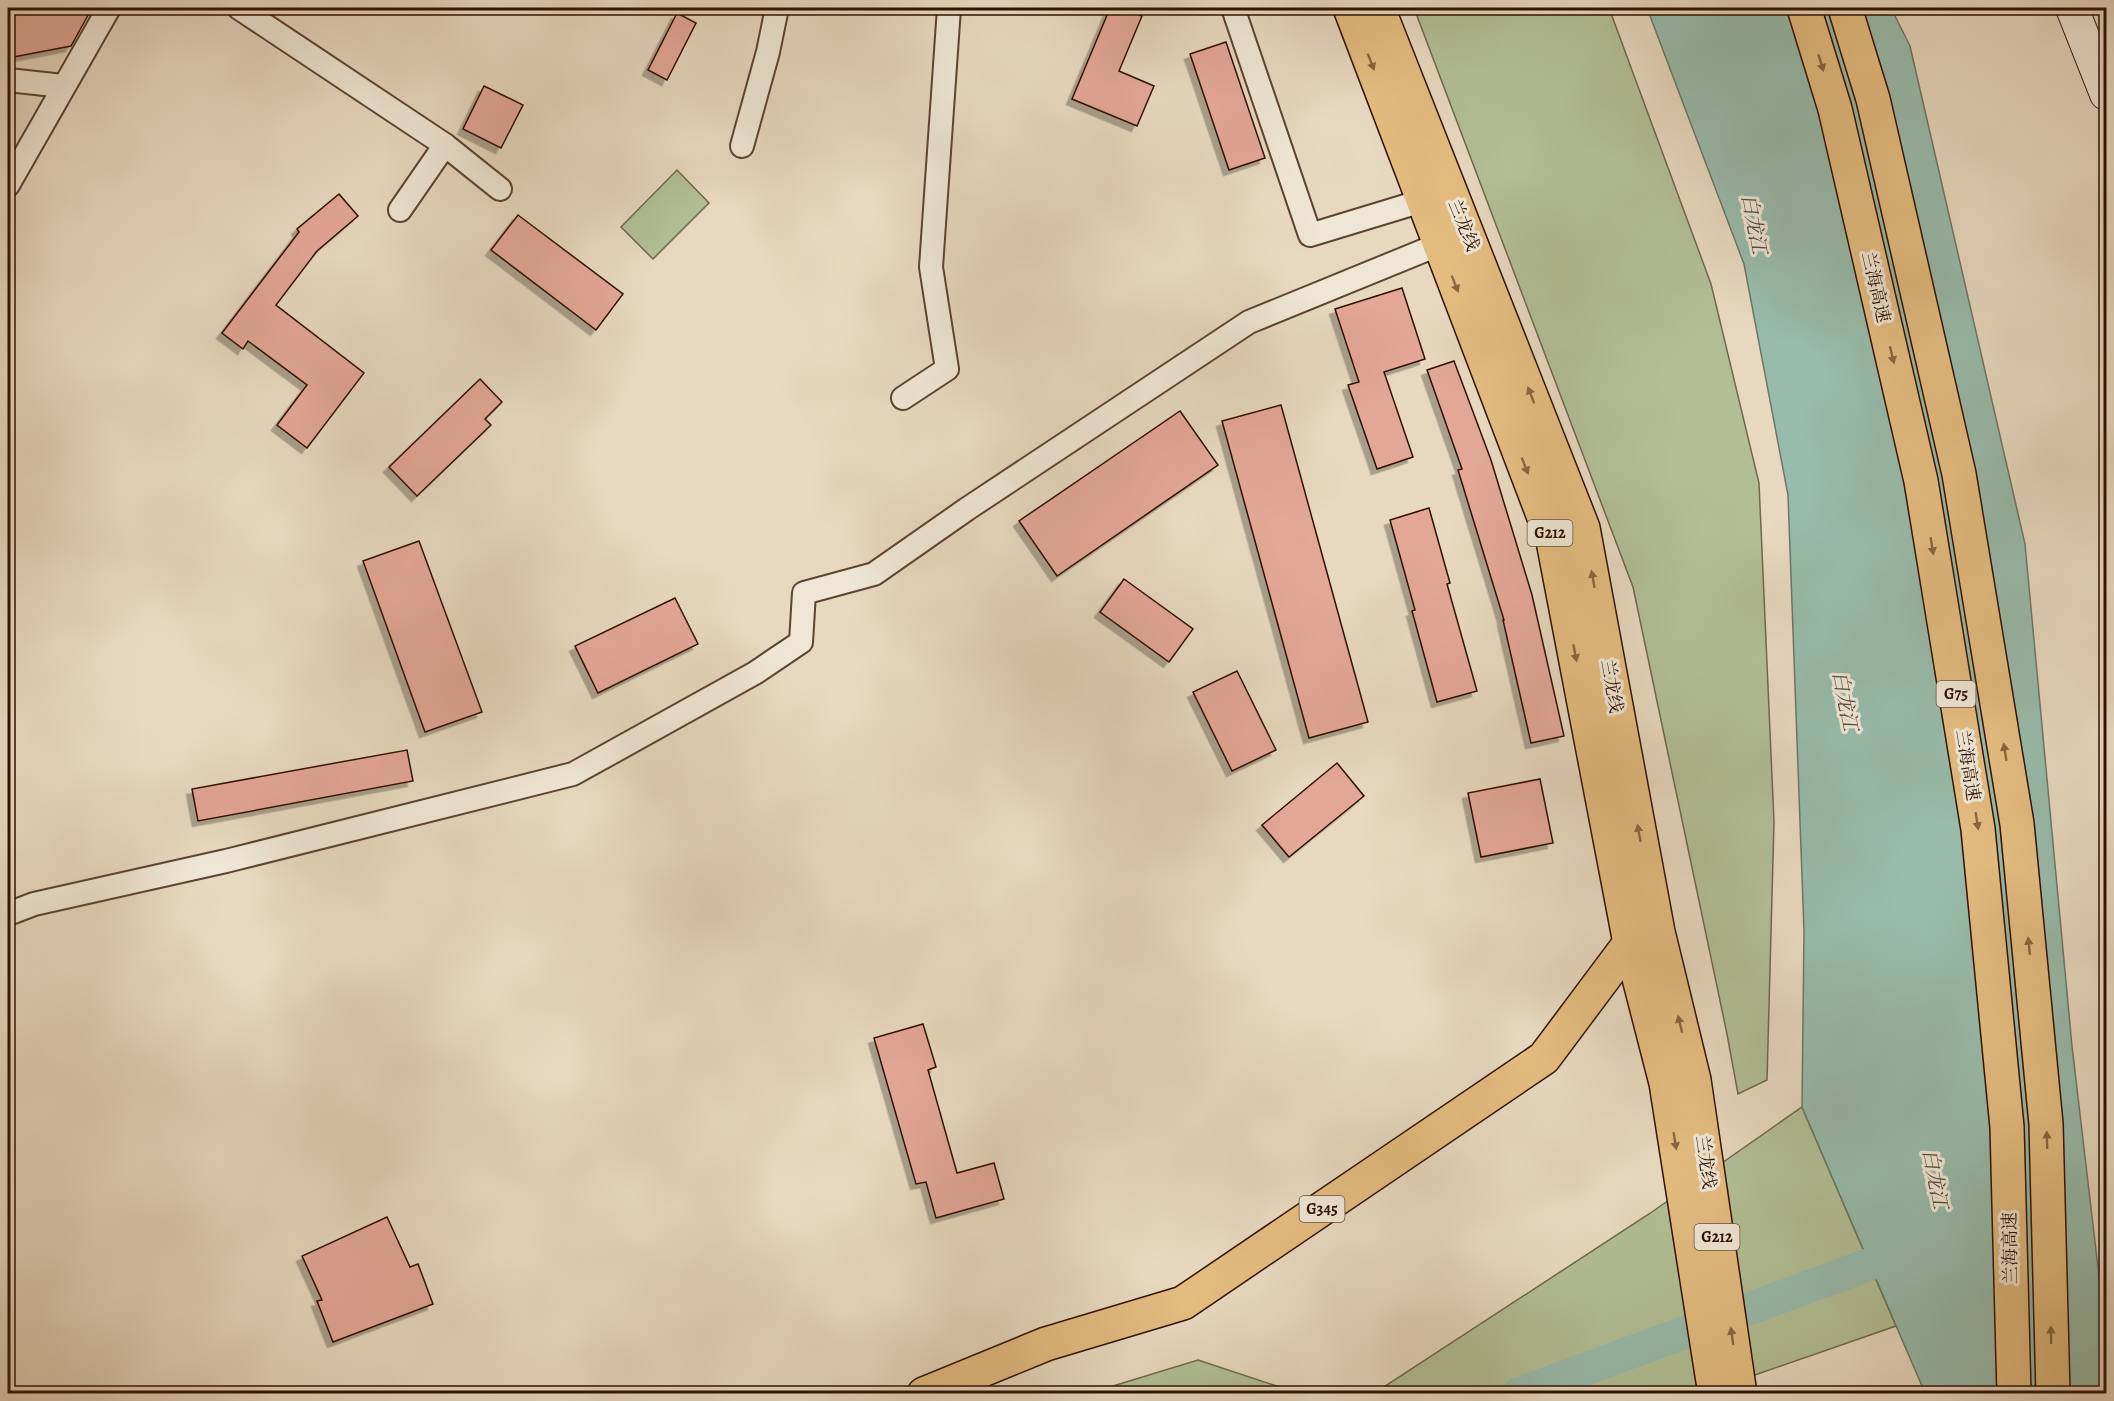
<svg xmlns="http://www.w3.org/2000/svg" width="2114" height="1401" font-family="Alegreya,'Noto Serif SC',serif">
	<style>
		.green { fill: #b2bf95; stroke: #70684c; stroke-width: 1.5 }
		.water { fill: #98bbab; stroke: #6e7767; stroke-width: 1.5 }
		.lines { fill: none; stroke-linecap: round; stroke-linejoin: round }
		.river { stroke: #98bbab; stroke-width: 33 }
		.building { fill: #e3a796; stroke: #2f1102; stroke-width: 1.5; filter: url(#shadow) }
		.street-casing { stroke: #5d4331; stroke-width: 26 }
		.secondary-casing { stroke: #2f1102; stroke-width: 34 }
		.highway-casing { stroke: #2f1102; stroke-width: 36 }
		.street { stroke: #efe6d5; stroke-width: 22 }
		.secondary { stroke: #efe6d5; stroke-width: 32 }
		.highway { stroke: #e4bc80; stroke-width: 33 }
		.oneway { fill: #8a6641 }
		.labels { text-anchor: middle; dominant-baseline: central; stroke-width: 6; stroke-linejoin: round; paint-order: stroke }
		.shield { fill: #efe6d5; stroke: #695141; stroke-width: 1.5 }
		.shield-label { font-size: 16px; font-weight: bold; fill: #2f1102 }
		.street-label { font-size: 18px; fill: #2f1102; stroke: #efe6d5 }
		.water-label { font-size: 20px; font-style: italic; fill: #544c3d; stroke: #efe6d5 }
	</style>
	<defs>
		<filter id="shadow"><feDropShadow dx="-5.5" dy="5.5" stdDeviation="0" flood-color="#0004"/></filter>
	</defs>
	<rect width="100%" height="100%" fill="#e7d8bf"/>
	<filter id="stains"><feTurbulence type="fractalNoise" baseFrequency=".00333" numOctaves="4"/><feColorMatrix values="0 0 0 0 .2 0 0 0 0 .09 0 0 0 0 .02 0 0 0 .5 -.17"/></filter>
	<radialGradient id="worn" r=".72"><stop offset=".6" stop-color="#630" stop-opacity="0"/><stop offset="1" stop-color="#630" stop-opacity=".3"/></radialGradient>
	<!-- green -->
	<g class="green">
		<polygon points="1414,8 1609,8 1711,284 1759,483 1774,822 1767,1080 1738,1094 1727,1034 1633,587"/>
		<polygon points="677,170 709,203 653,259 621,227"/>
		<polygon points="1802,1107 1896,1326 1703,1393 1373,1394 1649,1214"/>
		<polygon points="1198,1360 1298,1393 1090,1393"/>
	</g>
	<!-- water -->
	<polygon class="water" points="1647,8 1891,8 1910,46 2025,544 2072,1046 2106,1336 2106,1393 1925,1393 1802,1107 1804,931 1788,495 1744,264"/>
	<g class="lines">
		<!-- river -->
		<polyline class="river" points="1518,1394 1911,1249"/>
	</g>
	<!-- building -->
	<g class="building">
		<polygon points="26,8 92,8 71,46 8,58 8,11"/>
		<polygon points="1110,8 1121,8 1142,16 1119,71 1154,86 1137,126 1072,99"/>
		<polygon points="677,13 696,23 667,80 648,70"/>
		<polygon points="1226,42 1265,158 1229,170 1190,54"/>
		<polygon points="484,86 523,105 501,148 463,129"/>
		<polygon points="339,194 358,216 317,251 276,305 364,373 307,448 277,425 307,385 248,341 243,349 222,333 299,232 297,229"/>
		<polygon points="518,215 623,294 596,330 491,250"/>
		<polygon points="1402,288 1425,359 1384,372 1413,457 1377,469 1348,385 1359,382 1335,309"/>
		<polygon points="1454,361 1491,460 1532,595 1564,736 1531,743 1503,620 1504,620 1458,470 1462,469 1427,370"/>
		<polygon points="480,379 502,402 485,419 491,425 417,496 389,467"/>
		<polygon points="1281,405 1368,722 1309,738 1222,421"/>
		<polygon points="1180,411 1218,465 1057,576 1019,521"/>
		<polygon points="1429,508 1450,583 1447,584 1477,691 1437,702 1412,611 1415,610 1390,520"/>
		<polygon points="419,541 482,712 425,732 363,561"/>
		<polygon points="1124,579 1193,629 1169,662 1100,612"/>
		<polygon points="675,598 698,644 598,693 575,646"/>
		<polygon points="1237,671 1276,750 1232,771 1193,692"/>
		<polygon points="407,750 413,781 198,821 192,789"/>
		<polygon points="1337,763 1364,796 1289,857 1262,825"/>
		<polygon points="1540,779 1553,843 1481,857 1468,793"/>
		<polygon points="923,1024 936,1067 928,1070 957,1173 994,1163 1004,1199 936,1218 926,1182 916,1184 874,1038"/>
		<polygon points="387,1217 410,1267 418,1264 433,1304 333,1342 317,1301 322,1300 302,1256"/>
	</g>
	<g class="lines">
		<defs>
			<g id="street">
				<polyline points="239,8 445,145 500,189"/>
				<polyline points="1233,8 1310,235 1435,197"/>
				<polyline points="8,80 63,86"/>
				<polyline points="742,146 768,52 777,8"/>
				<polyline points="8,185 109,8"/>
				<polyline points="400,210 445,145"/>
				<polyline points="903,398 947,369 931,267 949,8"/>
				<polyline points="8,914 34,904 226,861 573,774 755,673 801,642 804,593 874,574 967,509 1249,322 1440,244 1453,238"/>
			</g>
			<polyline id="secondary" points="2072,8 2106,94"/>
			<g id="highway">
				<polyline points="1350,8 1553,541 1630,943 1666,1083 1715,1394"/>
				<polyline points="1378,8 1583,528 1658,932 1694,1080 1740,1394"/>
				<polyline points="1804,8 1835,109 1921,481 1978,829 2007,1127 2014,1394"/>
				<polyline points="1845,8 1873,99 1959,474 2017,824 2046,1124 2053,1394"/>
				<polyline points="924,1394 1046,1344 1183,1303 1544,1058 1630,943 1643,938"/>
			</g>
		</defs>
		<!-- street casing -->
		<use href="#street" class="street-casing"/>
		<!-- secondary casing -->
		<use href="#secondary" class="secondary-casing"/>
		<!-- highway casing -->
		<use href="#highway" class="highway-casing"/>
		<!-- street -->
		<use href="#street" class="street"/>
		<!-- secondary -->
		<use href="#secondary" class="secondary"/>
		<!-- highway -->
		<use href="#highway" class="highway"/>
	</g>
	<!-- one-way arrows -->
	<defs><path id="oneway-solid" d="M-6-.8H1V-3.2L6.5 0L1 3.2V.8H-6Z" transform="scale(1.5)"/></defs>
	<g class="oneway">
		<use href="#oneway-solid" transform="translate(1371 62) rotate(69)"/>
		<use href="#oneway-solid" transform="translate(1821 63) rotate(73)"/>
		<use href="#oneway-solid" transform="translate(1455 284) rotate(69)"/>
		<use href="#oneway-solid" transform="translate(1892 355) rotate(77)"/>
		<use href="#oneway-solid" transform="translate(1531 395) rotate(-111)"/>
		<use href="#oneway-solid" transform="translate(1525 466) rotate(69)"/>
		<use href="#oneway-solid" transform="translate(1932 546) rotate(81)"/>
		<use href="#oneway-solid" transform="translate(1593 579) rotate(-100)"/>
		<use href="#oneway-solid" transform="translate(1575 653) rotate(79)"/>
		<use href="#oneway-solid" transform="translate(2005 752) rotate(-99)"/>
		<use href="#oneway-solid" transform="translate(1977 821) rotate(81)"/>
		<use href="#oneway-solid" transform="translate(1639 833) rotate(-100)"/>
		<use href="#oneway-solid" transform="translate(2029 946) rotate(-96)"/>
		<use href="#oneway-solid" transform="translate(1680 1024) rotate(-104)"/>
		<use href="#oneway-solid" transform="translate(2047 1140) rotate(-91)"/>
		<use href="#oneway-solid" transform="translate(1675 1141) rotate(81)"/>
		<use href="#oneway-solid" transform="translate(2051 1335) rotate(-91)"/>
		<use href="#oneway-solid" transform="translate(1732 1336) rotate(-98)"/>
	</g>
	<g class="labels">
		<!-- shield labels -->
		<g class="shield">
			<rect x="1527.5" y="520" width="45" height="26" rx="4.5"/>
			<rect x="1936.5" y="681" width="39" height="26" rx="4.5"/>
			<rect x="1299.5" y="1196" width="45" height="26" rx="4.5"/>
			<rect x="1694.5" y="1224" width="45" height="26" rx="4.5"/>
		</g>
		<g class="shield-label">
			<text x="1550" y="533">G212</text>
			<text x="1956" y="694">G75</text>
			<text x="1322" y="1209">G345</text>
			<text x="1717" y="1237">G212</text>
		</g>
		<!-- street labels -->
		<g class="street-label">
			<text transform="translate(1464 225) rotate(68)">兰龙线</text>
			<text transform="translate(1876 287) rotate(77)">兰海高速</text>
			<text transform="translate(1612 686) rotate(80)">兰龙线</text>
			<text transform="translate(1968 765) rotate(81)">兰海高速</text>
			<text transform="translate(1706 1162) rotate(82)">兰龙线</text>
			<text transform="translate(2010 1248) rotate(-91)">兰海高速</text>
		</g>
		<!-- water labels -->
		<g class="water-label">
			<text transform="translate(1754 224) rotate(79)">白龙江</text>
			<text transform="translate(1845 701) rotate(79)">白龙江</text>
			<text transform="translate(1935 1179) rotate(79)">白龙江</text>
		</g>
	</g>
	<!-- margin -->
	<rect width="2114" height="1401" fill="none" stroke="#e7d8bf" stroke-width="30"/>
	<rect x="9" y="9" width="2096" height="1383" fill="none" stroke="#2f1102" stroke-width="3"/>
	<rect x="15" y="15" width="2084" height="1371" fill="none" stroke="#2f1102" stroke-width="1.5"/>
	<rect width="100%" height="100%" filter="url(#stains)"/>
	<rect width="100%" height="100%" fill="url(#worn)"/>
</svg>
